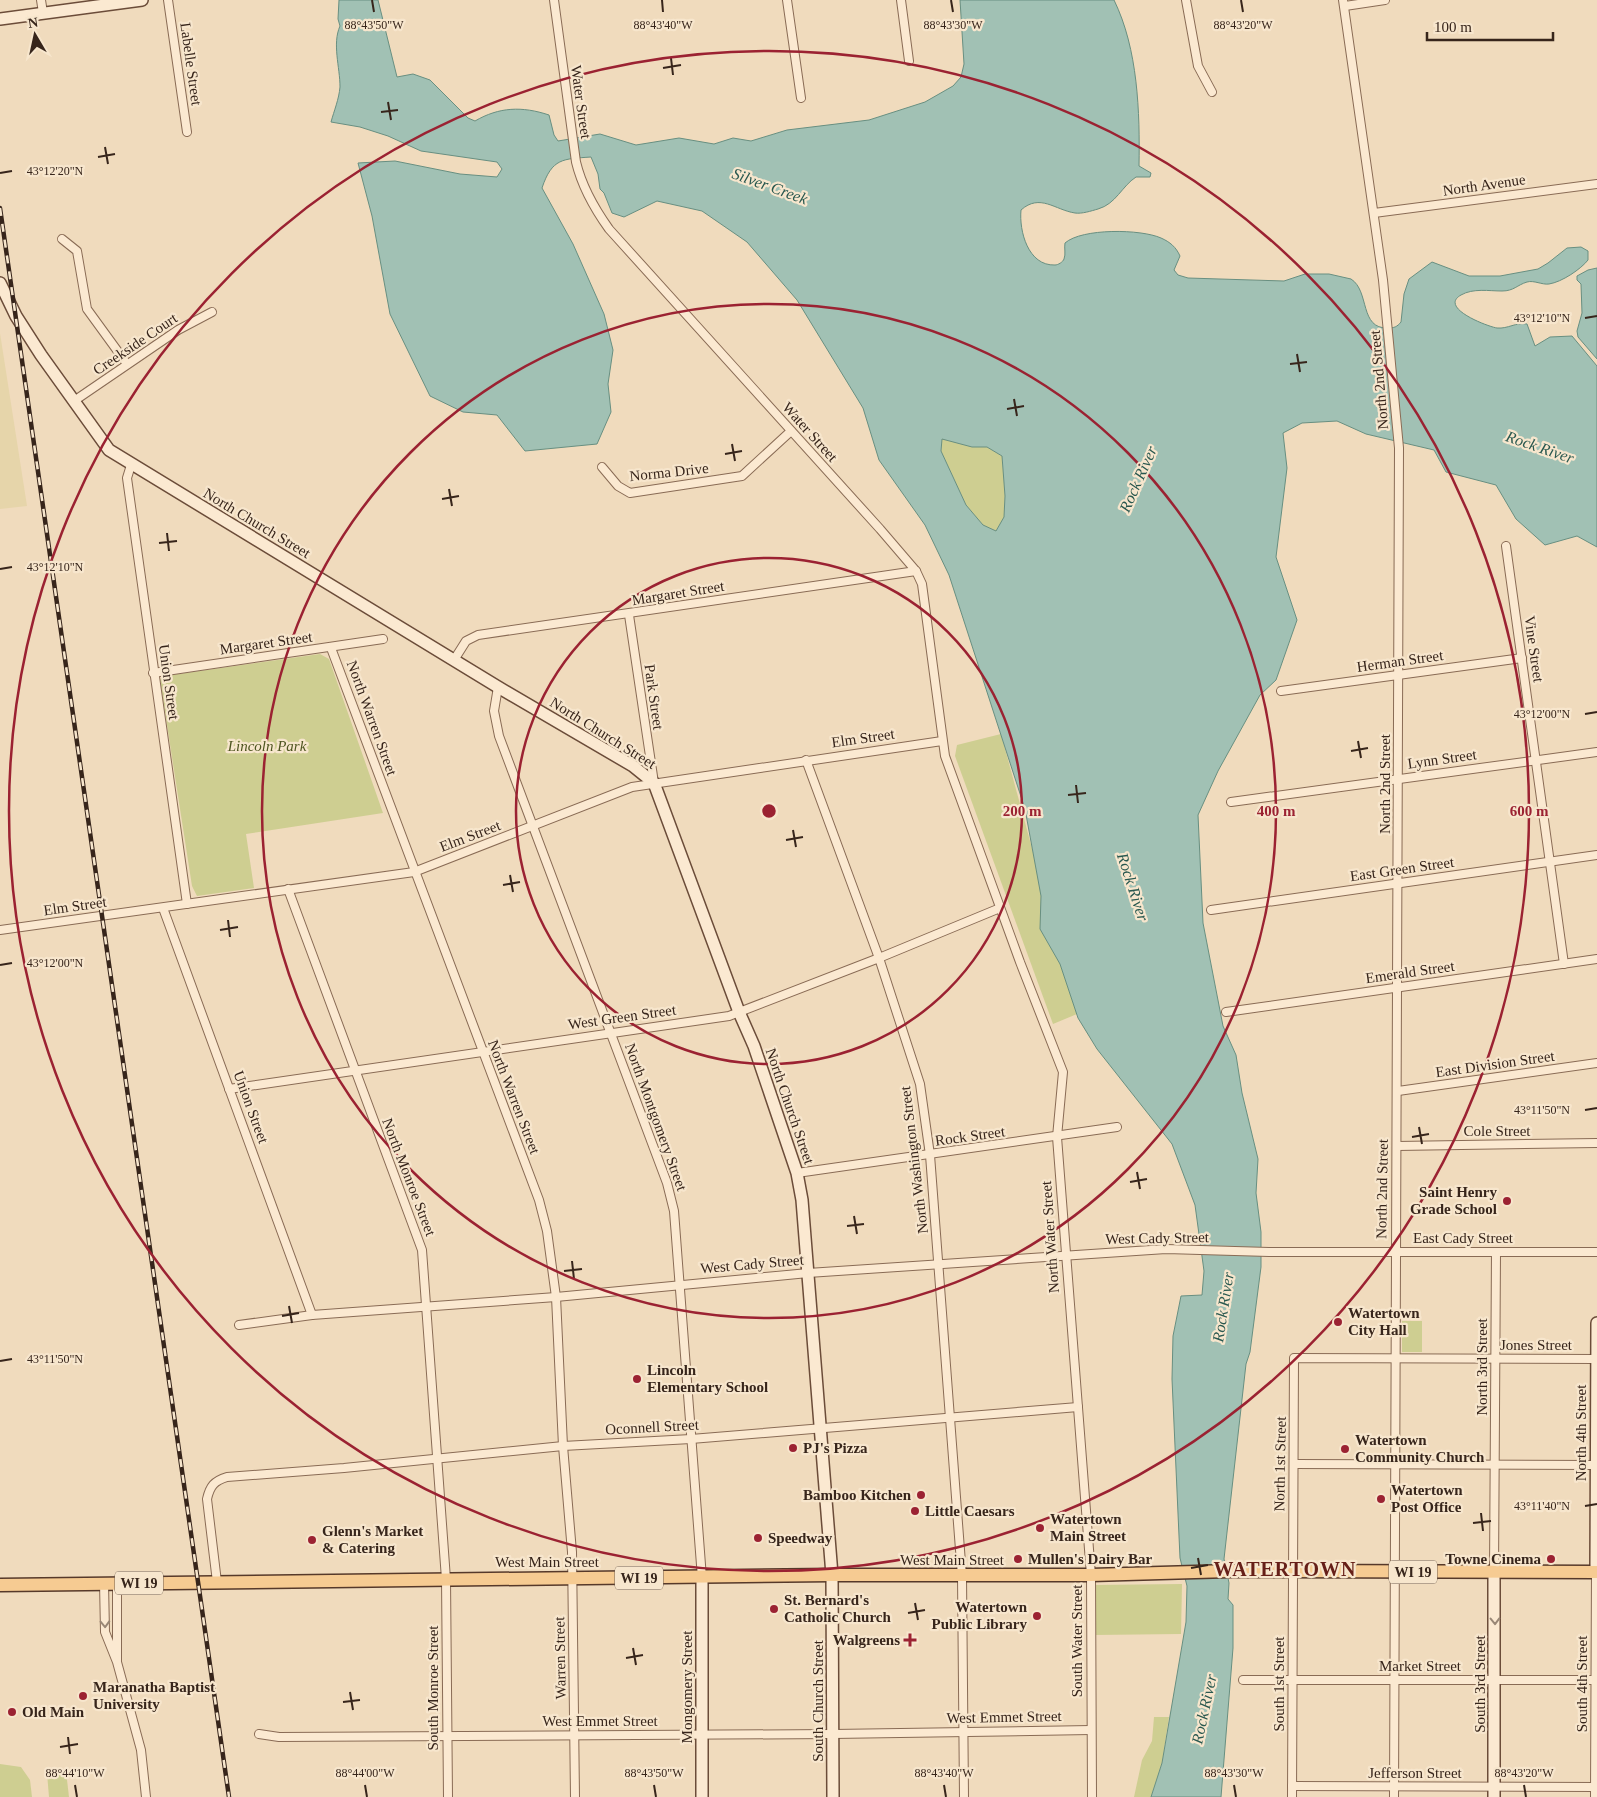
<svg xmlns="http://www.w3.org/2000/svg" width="1597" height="1797" font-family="'Times New Roman',serif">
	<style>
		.farmland { fill: #e6d5aa }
		.green { fill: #cece91 }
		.water { fill: #a1c1b4; stroke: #688f81; fill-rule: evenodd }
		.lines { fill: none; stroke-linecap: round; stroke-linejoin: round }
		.street-casing { stroke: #896b55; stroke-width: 10 }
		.secondary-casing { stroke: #6b4c39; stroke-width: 14 }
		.primary-casing { stroke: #56392a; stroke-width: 15 }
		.street { stroke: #fbe9d1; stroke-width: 8 }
		.secondary { stroke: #fbe9d1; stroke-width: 11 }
		.primary { stroke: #f6cb92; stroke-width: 12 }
		.rail-casing { stroke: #37251b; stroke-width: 4.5 }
		.rail { stroke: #f7e6cd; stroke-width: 2.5; stroke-dasharray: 8; stroke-linecap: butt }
		.oneway { stroke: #998776 }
		.ticks { fill: none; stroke: #37251b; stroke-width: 2 }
		.ring { fill: none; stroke: #9b2232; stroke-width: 2.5 }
		.poi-dot { fill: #9b2232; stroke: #f7e6cd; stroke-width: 2 }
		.labels { text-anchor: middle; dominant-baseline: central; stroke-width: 4.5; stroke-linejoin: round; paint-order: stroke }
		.shield { fill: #f7e6cd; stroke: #715f50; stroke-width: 1 }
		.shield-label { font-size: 14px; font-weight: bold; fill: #37251b }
		.street-label { font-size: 15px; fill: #37251b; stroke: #f7e6cd }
		.park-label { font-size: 15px; font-style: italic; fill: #4e5520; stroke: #f7e6cd }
		.poi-label { font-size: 15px; font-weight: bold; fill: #37251b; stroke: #f7e6cd; text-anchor: start }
		.water-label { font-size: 16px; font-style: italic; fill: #29584f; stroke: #f7e6cd }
		.district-label { font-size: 20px; font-weight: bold; letter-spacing: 1px; fill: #661f18; stroke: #f7e6cd }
		.ticks-label { font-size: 12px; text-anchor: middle; fill: #37251b; stroke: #f7e6cd; stroke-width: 4.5; stroke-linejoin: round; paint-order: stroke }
		.centre { fill: #9b2232; stroke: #f7e6cd; stroke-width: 2.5 }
		.ring-label { font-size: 15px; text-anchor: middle; font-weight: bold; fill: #9b2232; stroke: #f7e6cd; stroke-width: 4.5; stroke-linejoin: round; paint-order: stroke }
	</style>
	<rect width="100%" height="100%" fill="#f0dbbd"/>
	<!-- farmland -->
	<polygon class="farmland" points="0,333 27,506 0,509"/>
	<!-- green -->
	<g class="green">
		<polygon points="942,438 972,447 987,447 1002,456 1005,496 1004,517 996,532 983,525 966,505 941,451"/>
		<polygon points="320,654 329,659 383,813 246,834 254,888 197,896 192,886 160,680 164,676"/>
		<polygon points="1001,734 1077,1014 1053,1024 955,756 957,745"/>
		<rect x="1402" y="1321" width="20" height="31"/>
		<polygon points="1182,1584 1181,1634 1094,1635 1093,1585"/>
		<polygon points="1154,1717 1169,1717 1162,1763 1151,1797 1134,1797 1142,1760 1152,1741"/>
		<polygon points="0,1764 21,1767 30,1780 32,1797 0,1797"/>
		<polygon points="66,1771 69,1797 49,1797 47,1773"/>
	</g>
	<!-- water -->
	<g class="water">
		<path d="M339,0H378L397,77L413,74L430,80L468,118L475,121C499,107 522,106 549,115L554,135L558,141L600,134L636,145L679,138L714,144L733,138L751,141L787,130L869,120L925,102L953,86L961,77L964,64L960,0H1114C1138,49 1140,112 1139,166L1151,173L1150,177H1136C1122,186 1116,204 1098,209C1091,211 1082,214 1075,213C1055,210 1040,193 1021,210C1019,231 1028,266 1055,265C1058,265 1063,262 1064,259C1066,254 1064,248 1065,243C1082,228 1141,229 1161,238C1170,242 1176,247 1180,256L1174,270L1178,275L1188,278L1284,281L1305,274H1329L1351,279C1370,291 1359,329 1388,328C1394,328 1397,327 1401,322L1404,294L1409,279L1432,262L1469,276H1500L1538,269L1548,263L1567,248L1581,247L1588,251V260C1581,269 1562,282 1549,284C1542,285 1534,280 1527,282C1517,285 1514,291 1502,291C1489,291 1473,288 1461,295C1438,308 1489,327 1497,328C1508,329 1516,322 1527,324L1535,346L1550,337L1572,336L1597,366V547L1577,536L1545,545L1516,519L1496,485L1446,472L1434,450L1366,434L1337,421L1302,423L1283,433L1287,468L1276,557L1297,620L1276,680L1260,695L1218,771L1198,815L1203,923L1223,1026L1236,1055L1242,1093L1258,1159L1256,1193L1261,1232V1267L1250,1352L1246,1364L1224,1559L1229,1583L1228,1599L1233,1605V1648L1221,1797H1151L1162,1763L1186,1622L1187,1586L1180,1558L1172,1379L1173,1336L1181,1296L1202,1295L1204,1271L1195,1205L1172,1144L1097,1049L1078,1018L1060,964L1040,929L1041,896L1025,809L949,575L925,525L879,460L863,408L797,300L747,242L702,211L657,201L624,217L612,213L604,193L600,189L598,174L591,157C563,159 552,158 542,188L573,244L604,314L613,350L608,384L611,412L597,444L525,451L497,415L463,412L430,396L390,314L372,216L358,163L395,161L460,174L497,177L502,169L497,162L421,151L388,136L360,127L331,122C334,111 339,99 340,87C340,67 332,44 340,26L338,19ZM942,439L972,447H987L1002,456L1005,496L1004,517L996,531L983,525L966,505L941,451Z"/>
		<polygon points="1597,268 1597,359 1578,337 1577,331 1582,313 1581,284 1577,280 1577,276 1588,270"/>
	</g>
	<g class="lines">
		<defs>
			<g id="street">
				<polyline points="41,0 43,13"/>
				<polyline points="168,0 187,132"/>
				<path d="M554,0L576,162C582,187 594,208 609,229L880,529L916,571L922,584L945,756L1020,962L1063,1072L1057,1137L1091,1575L1092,1797"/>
				<polyline points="787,0 801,98"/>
				<polyline points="901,0 909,61"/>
				<polyline points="1186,0 1198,66 1212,92"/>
				<polyline points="1343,0 1383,280 1399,448 1394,1797"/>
				<polyline points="1345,6 1385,0"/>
				<polyline points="1374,213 1597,184"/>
				<polyline points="62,239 77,251 87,309 127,364"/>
				<polyline points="74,401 178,330 212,312"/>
				<polyline points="131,465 127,478 187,904"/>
				<polyline points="602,467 618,486 630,493 742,476 791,431"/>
				<polyline points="1506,546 1564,964"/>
				<polyline points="629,615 654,783"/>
				<polyline points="331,648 539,1200 547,1231 556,1297 563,1446 572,1552 575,1797"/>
				<polyline points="454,660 466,641 478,635 916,571"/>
				<polyline points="153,673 383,639"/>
				<polyline points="498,687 494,711 499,736 667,1183 674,1211 702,1578"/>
				<polyline points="1281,691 1522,658"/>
				<polyline points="806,760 879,958 920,1084 930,1155 962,1576 964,1797"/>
				<polyline points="1231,802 1597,752"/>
				<polyline points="288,889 422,1250 446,1579 448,1797"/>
				<polyline points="163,908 312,1315"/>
				<polyline points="1211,910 1597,855"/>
				<polyline points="0,930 414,872 632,787 942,741"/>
				<polyline points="1226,1012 1597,959"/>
				<polyline points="229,1089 729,1016 879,958 1000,908"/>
				<polyline points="1398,1091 1597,1063"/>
				<polyline points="1397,1146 1597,1143"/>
				<polyline points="797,1173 1117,1127"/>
				<polyline points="239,1325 312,1315 556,1297 808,1273 1166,1249 1269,1252 1597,1252"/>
				<polyline points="1294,1464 1597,1465"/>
				<polyline points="1494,1572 1496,1252"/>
				<path d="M217,1582L207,1499C210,1486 214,1481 227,1477L344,1468L563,1446L691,1439L1078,1407"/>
				<polyline points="104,1583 105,1632 117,1662 141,1750 146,1797"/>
				<polyline points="117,1660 117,1583"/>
				<polyline points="1243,1680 1597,1680"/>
				<polyline points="259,1734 279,1737 833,1734 1091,1730"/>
				<polyline points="1292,1786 1597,1787"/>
				<polyline points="1292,1797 1294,1358 1597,1359"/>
				<polyline points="1595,1797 1596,1572"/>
			</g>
			<g id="secondary">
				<polyline points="0,19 142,0"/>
				<polyline points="0,283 16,316 41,355 109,450 498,687 633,766 654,783 739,1012 754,1046 797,1173 802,1200 832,1575 833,1797"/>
				<polyline points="1494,1572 1494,1797"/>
				<polyline points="1596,1572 1597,1323"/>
				<polyline points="702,1578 702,1797"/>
			</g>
			<polyline id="primary" points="0,1585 832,1575 1091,1575 1230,1571 1597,1572"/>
		</defs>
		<!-- street casing -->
		<use href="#street" class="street-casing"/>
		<!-- secondary casing -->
		<use href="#secondary" class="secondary-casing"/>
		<!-- primary casing -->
		<use href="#primary" class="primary-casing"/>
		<!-- street -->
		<use href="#street" class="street"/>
		<!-- secondary -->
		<use href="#secondary" class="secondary"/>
		<!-- primary -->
		<use href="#primary" class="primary"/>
		<defs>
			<polyline id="rail" points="0,208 229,1797"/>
		</defs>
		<!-- rail casing -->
		<use href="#rail" class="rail-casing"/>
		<!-- rail -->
		<use href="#rail" class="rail"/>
	</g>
	<!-- one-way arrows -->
	<defs><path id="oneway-chevron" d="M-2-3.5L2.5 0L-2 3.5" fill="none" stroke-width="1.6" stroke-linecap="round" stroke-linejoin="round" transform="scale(1.25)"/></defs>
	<g class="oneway">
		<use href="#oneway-chevron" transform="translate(1495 1621) rotate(89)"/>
		<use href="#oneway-chevron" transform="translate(105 1624) rotate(88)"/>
	</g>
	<!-- ticks -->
	<path class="ticks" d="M372,0L374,12M662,0L663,12M951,0L953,12M1241,0L1243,12M671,58L673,75M663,68L681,65M388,102L391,120M381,112L398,110M105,147L108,164M98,157L115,154M0,173L12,171M1585,318L1597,316M1297,354L1300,372M1290,364L1307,362M1014,399L1017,416M1007,409L1024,406M732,444L735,461M725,454L742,451M449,489L452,506M442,499L459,496M167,533L169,551M159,543L177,541M0,569L12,567M1585,714L1597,712M1358,741L1361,758M1351,751L1368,748M1076,785L1078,803M1068,795L1086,793M793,830L796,847M786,840L803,837M510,875L513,892M503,885L520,882M228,920L230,937M220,930L238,927M0,965L12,963M1585,1110L1597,1108M1419,1127L1422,1144M1412,1137L1429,1134M1137,1172L1140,1189M1130,1182L1147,1179M854,1216L857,1234M847,1226L864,1224M572,1261L574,1279M564,1271L582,1269M289,1306L292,1323M282,1316L299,1313M0,1361L12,1359M1585,1506L1597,1504M1481,1513L1483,1531M1473,1523L1491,1521M1198,1558L1201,1575M1191,1568L1208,1565M915,1603L918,1620M908,1613L925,1610M633,1648L636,1665M626,1658L643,1655M350,1692L353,1710M343,1702L360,1700M68,1737L70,1754M60,1747L78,1744M75,1785L77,1797M365,1785L367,1797M654,1785L656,1797M944,1785L946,1797M1234,1785L1236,1797M1524,1785L1526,1797"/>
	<!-- distance rings -->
	<g class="ring">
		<circle cx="769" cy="811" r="253"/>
		<circle cx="769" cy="811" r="507"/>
		<circle cx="769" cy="811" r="760"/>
	</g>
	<!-- markers -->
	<g class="poi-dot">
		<circle cx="1507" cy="1201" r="5"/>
		<circle cx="1338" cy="1322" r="5"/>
		<circle cx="637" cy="1379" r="5"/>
		<circle cx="793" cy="1448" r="5"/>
		<circle cx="1345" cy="1449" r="5"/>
		<circle cx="921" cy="1495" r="5"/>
		<circle cx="1381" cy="1499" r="5"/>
		<circle cx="915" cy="1511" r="5"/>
		<circle cx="1040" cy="1528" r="5"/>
		<circle cx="758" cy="1538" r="5"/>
		<circle cx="312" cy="1540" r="5"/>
		<circle cx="1018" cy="1559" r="5"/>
		<circle cx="1551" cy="1559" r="5"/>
		<circle cx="774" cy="1609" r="5"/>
		<circle cx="1037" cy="1616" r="5"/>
		<path d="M907.5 1632.5h5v5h5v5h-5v5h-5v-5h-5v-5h5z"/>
		<circle cx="83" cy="1696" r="5"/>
		<circle cx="12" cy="1712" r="5"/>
	</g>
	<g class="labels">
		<!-- shield labels -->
		<g class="shield">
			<rect x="1389" y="1560.5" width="48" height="23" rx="4"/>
			<rect x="615" y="1566.5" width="48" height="23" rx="4"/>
			<rect x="115" y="1571.5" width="48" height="23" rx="4"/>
		</g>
		<g class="shield-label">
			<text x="1413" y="1572">WI 19</text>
			<text x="639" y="1578">WI 19</text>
			<text x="139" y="1583">WI 19</text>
		</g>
		<!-- street labels -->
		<g class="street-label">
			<text transform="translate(191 64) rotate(82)">Labelle Street</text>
			<text transform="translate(581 102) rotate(82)">Water Street</text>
			<text transform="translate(1484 185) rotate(-8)">North Avenue</text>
			<text transform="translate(135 344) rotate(-34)">Creekside Court</text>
			<text transform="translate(1379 380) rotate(-95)">North 2nd Street</text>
			<text transform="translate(810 432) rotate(48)">Water Street</text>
			<text transform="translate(669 472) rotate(-6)">Norma Drive</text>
			<text transform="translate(257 523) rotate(31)">North Church Street</text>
			<text transform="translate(678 593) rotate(-9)">Margaret Street</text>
			<text transform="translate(266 643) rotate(-8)">Margaret Street</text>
			<text transform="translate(1534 649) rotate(82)">Vine Street</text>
			<text transform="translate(1400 661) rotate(-8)">Herman Street</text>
			<text transform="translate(169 682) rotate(82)">Union Street</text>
			<text transform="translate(654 697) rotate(82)">Park Street</text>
			<text transform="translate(372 718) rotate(70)">North Warren Street</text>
			<text transform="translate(603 733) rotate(32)">North Church Street</text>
			<text transform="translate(863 738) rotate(-8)">Elm Street</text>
			<text transform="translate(1442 759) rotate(-8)">Lynn Street</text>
			<text transform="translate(1385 784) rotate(-90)">North 2nd Street</text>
			<text transform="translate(470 836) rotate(-21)">Elm Street</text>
			<text transform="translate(1402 869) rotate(-8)">East Green Street</text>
			<text transform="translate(75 906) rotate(-8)">Elm Street</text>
			<text transform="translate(1410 972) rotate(-8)">Emerald Street</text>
			<text transform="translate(622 1017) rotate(-8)">West Green Street</text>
			<text transform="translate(1495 1064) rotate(-8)">East Division Street</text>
			<text transform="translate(514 1097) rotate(69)">North Warren Street</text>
			<text transform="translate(790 1106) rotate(71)">North Church Street</text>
			<text transform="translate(251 1107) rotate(70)">Union Street</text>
			<text transform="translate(656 1117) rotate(70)">North Montgomery Street</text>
			<text x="1497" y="1131">Cole Street</text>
			<text transform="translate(970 1136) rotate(-8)">Rock Street</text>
			<text transform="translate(914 1160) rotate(-97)">North Washington Street</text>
			<text transform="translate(409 1177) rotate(69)">North Monroe Street</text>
			<text transform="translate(1382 1189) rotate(-89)">North 2nd Street</text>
			<text transform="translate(1050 1237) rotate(-94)">North Water Street</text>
			<text transform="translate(1157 1238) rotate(-1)">West Cady Street</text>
			<text x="1463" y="1238">East Cady Street</text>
			<text transform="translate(752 1264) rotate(-5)">West Cady Street</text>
			<text x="1536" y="1345">Jones Street</text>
			<text transform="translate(1482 1367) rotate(-90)">North 3rd Street</text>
			<text transform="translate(652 1427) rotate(-3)">Oconnell Street</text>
			<text transform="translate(1581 1433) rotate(-90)">North 4th Street</text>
			<text transform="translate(1280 1464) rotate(-89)">North 1st Street</text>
			<text x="952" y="1560">West Main Street</text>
			<text x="547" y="1562">West Main Street</text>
			<text transform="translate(1077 1641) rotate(-90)">South Water Street</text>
			<text transform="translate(560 1658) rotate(-91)">Warren Street</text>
			<text x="1420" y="1666">Market Street</text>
			<text transform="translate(1279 1684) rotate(-90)">South 1st Street</text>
			<text transform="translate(1480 1684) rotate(-90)">South 3rd Street</text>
			<text transform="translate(1582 1684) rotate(-90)">South 4th Street</text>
			<text transform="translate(687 1687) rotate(-90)">Mongomery Street</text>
			<text transform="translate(433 1688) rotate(-90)">South Monroe Street</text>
			<text transform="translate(818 1701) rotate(-90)">South Church Street</text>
			<text transform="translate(1004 1717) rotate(-1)">West Emmet Street</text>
			<text x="600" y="1721">West Emmet Street</text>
			<text x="1415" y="1773">Jefferson Street</text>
		</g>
		<!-- park labels -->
		<g class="park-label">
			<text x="267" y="746">Lincoln Park</text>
		</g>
		<!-- poi labels -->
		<g class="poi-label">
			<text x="1497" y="1192" text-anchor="end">Saint Henry<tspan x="1497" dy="17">Grade School</tspan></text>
			<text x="1348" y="1313">Watertown<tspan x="1348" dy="17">City Hall</tspan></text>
			<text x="647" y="1370">Lincoln<tspan x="647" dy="17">Elementary School</tspan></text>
			<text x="1355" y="1440">Watertown<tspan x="1355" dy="17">Community Church</tspan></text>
			<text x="803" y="1448">PJ's Pizza</text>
			<text x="1391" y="1490">Watertown<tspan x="1391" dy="17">Post Office</tspan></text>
			<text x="911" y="1495" text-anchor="end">Bamboo Kitchen</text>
			<text x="925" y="1511">Little Caesars</text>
			<text x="1050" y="1519">Watertown<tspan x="1050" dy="17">Main Street</tspan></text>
			<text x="322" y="1531">Glenn's Market<tspan x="322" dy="17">&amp; Catering</tspan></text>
			<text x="768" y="1538">Speedway</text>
			<text x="1028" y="1559">Mullen's Dairy Bar</text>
			<text x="1541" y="1559" text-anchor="end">Towne Cinema</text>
			<text x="784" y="1600">St. Bernard's<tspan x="784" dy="17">Catholic Church</tspan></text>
			<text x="1027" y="1607" text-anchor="end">Watertown<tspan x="1027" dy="17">Public Library</tspan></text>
			<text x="900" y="1640" text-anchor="end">Walgreens</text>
			<text x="93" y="1687">Maranatha Baptist<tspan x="93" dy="17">University</tspan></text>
			<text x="22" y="1712">Old Main</text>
		</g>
		<!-- water labels -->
		<g class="water-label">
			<text transform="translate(770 186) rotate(20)">Silver Creek</text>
			<text transform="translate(1540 447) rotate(19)">Rock River</text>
			<text transform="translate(1138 479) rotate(-66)">Rock River</text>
			<text transform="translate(1133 887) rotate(72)">Rock River</text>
			<text transform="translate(1223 1307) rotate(-81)">Rock River</text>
			<text transform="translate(1204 1709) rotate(-78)">Rock River</text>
		</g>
		<!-- district labels -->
		<g class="district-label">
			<text x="1285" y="1569">WATERTOWN</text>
		</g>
	</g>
	<g class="ticks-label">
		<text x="374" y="29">88°43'50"W</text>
		<text x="663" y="29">88°43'40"W</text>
		<text x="953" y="29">88°43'30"W</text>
		<text x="1243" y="29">88°43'20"W</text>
		<text x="55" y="175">43°12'20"N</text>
		<text x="1542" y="322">43°12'10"N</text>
		<text x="55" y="571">43°12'10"N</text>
		<text x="1542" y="718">43°12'00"N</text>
		<text x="55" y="967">43°12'00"N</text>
		<text x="1542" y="1114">43°11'50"N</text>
		<text x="55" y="1363">43°11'50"N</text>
		<text x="1542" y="1510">43°11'40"N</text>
		<text x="75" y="1777">88°44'10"W</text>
		<text x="365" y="1777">88°44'00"W</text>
		<text x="654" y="1777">88°43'50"W</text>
		<text x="944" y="1777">88°43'40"W</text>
		<text x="1234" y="1777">88°43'30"W</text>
		<text x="1524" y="1777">88°43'20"W</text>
	</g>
	<circle cx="769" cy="811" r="8" class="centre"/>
	<g class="ring-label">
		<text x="1022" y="816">200 m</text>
		<text x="1276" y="816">400 m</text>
		<text x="1529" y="816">600 m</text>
	</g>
	<!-- north arrow -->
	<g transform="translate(35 35) rotate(351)" stroke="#f7e6cd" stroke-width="4" paint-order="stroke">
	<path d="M0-4L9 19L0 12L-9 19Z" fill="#37251b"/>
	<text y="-8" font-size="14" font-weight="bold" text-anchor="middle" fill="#37251b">N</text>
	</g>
	<!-- scale -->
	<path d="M1427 32v8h126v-8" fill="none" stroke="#37251b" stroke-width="2.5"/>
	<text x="1434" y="32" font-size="15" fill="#37251b" stroke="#f7e6cd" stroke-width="4" paint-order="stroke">100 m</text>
</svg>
